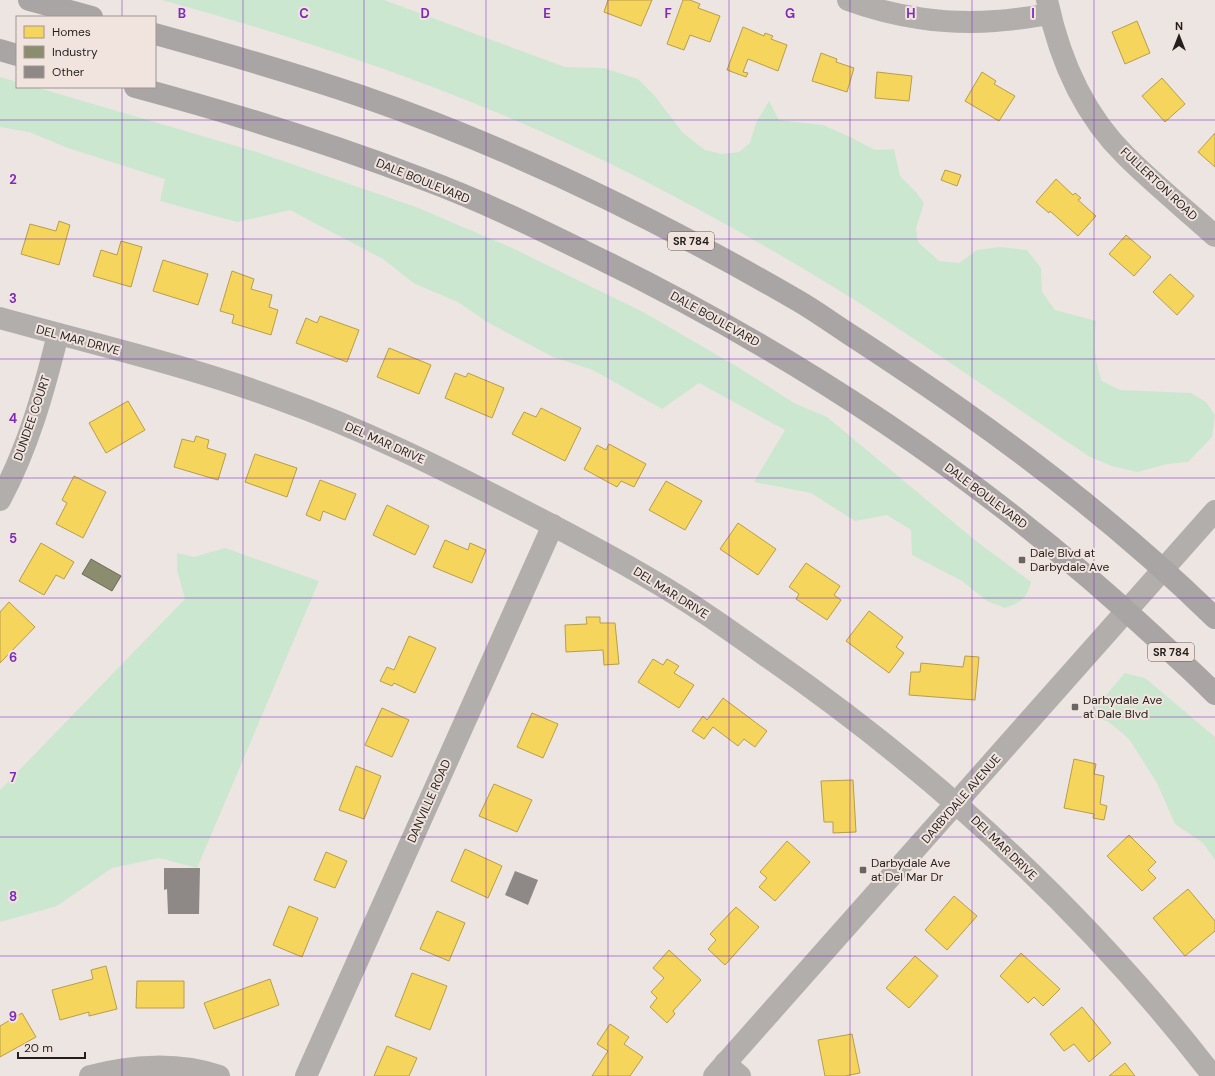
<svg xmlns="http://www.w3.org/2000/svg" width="1215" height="1076" font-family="'DM Sans',sans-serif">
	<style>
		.green { fill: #cbe7d0 }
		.homes { fill: #f6d55c; stroke: #b79e49 }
		.industry { fill: #8c8c6e; stroke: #6d6b56 }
		.building { fill: #8e8986 }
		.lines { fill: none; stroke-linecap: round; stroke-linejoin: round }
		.minor { stroke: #b1aeac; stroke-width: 22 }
		.tertiary { stroke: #b1aeac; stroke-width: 22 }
		.primary { stroke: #aaa5a5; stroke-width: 22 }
		.grid { fill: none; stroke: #7b2cbf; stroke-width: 1; stroke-opacity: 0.55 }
		.poi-dot { fill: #6a6462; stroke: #f1e4de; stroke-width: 1.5 }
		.labels { text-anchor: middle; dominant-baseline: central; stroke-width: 4; stroke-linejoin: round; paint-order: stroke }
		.shield { fill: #f1e4de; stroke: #625a57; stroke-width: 1 }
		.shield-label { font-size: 11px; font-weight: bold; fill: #241f1d }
		.street-label { font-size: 12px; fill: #241f1d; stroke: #f1e4de }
		.poi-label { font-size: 12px; fill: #241f1d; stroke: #f1e4de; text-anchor: start }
		.grid-label { font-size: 13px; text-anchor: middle; font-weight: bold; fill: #7b2cbf; stroke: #f1e4de; stroke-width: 4; stroke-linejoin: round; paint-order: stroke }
	</style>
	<rect width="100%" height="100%" fill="#ede5e2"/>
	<!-- green -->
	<g class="green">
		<path d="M162,0H384L565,67L604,68L638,79L654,95L683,133L705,150L722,154L739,152L750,143L756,123L769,101L779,120L823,125L848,136L875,150L894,149L900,176L916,192L924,203L916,229L918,242L939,261L959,263L977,250L1000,247L1027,250L1041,268L1042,292L1055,310L1096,321C1094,343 1094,360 1102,381L1120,390L1191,393L1206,402L1215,415L1212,437L1188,462L1167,464L1137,472L1112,466L1090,457C1023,412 957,367 890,323C810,270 726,223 641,179C489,101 326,45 162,0Z"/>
		<path d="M0,77L17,82V87H35L257,152L416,207L510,247L643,312L736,366L794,403L827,417L976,541L1031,582C1026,599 1022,602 1005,608L987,601L962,581L912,555L911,530L887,515L855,521L811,493L754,482L785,430L699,383L662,409L593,370L553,357L487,322L458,302L415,284L383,259L290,210L237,222L160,201L165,179L68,148L29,132L0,127Z"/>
		<polygon points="225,548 319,581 197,868 159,858 112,868 57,906 0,922 0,790 185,599 177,570 177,553 194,557"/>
		<polygon points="1125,673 1145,678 1215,737 1215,860 1203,843 1175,824 1157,783 1129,739 1109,722 1089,715"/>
	</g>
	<!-- homes -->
	<g class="homes">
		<polygon points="608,0 652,0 641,26 604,12"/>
		<polygon points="683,0 690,0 700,4 698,8 720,16 710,42 690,35 684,50 667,44"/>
		<polygon points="1137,21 1150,53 1125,64 1112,32"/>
		<polygon points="743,27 764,36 765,33 773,36 771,39 787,45 778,71 748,59 743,72 748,73 746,77 727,70"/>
		<polygon points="821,53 837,59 836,62 854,68 847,92 812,81"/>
		<polygon points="877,72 912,76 909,101 875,98"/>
		<polygon points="982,72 996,81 994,84 1015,96 999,121 965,101"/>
		<polygon points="1162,78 1185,104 1165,122 1142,96"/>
		<polygon points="1215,133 1215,167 1198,152"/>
		<polygon points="945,170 961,175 957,186 941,180"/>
		<polygon points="1056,179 1073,195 1075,193 1081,198 1078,200 1096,216 1078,236 1050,211 1049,213 1036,202"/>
		<polygon points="59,221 70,225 59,265 21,254 30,224 56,231"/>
		<polygon points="1126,235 1151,257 1134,276 1109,254"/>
		<polygon points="121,241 142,247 131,287 93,276 101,250 117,255"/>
		<polygon points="163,260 208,274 198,305 153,291"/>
		<polygon points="232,271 254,279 251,289 272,295 269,307 278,310 271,335 232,323 234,315 220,311"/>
		<polygon points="1170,274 1194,296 1177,315 1153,292"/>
		<polygon points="320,316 359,330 347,362 296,343 306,318 317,323"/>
		<polygon points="389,348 431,365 419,394 377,377"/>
		<polygon points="455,373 466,377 468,373 504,388 492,418 445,398"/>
		<polygon points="128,401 145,430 106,453 89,423"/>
		<polygon points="541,408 581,428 565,461 512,434 524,412 536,417"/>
		<polygon points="196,436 209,440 207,448 226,454 218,480 174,467 182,439 194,442"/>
		<polygon points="609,444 646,464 634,487 621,481 617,487 584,469 597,445 606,450"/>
		<polygon points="255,454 297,468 287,497 245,482"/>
		<polygon points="74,476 106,492 83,538 56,524 67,503 62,500"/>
		<polygon points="320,480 356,494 345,520 323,511 320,521 306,515"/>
		<polygon points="666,481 702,501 685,530 649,510"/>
		<polygon points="387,505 429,526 415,555 373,535"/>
		<polygon points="738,523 776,549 758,575 720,549"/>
		<polygon points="445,540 468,550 470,543 486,550 472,583 433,567"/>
		<polygon points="41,543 74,562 64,579 56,575 44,595 19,581"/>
		<polygon points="806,563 840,586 834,595 841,600 827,620 796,599 799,594 789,587"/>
		<polygon points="9,602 35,627 0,663 0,612"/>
		<polygon points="869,611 903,637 896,647 904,653 889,673 846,641"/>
		<polygon points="586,617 600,617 600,623 615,623 619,664 604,665 603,650 566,652 565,625 587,624"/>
		<polygon points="409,636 436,648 415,693 394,683 392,686 380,681 387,667 394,670"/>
		<polygon points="965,656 979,657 975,700 909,695 911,672 920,672 921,663 963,667"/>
		<polygon points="653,659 663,665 667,659 679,666 674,673 694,685 679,708 638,682"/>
		<polygon points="723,698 767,731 755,747 744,739 738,746 713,727 704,739 692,731 703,716 707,720"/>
		<polygon points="382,708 409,720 392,757 365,745"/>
		<polygon points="532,713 558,724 543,758 517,747"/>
		<polygon points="1074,759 1096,764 1094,774 1104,776 1100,804 1107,806 1104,820 1093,818 1094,814 1064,808"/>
		<polygon points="356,766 381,776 364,819 339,810"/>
		<polygon points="853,780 856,832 833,833 833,822 824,822 821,781"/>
		<polygon points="494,784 532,800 517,832 479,816"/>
		<polygon points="1129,835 1156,862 1148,870 1156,878 1142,891 1107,856"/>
		<polygon points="787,841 810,862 775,901 759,887 767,878 760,872"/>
		<polygon points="465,849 502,866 488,898 451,881"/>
		<polygon points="326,852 347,861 335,888 314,880"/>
		<polygon points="1188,889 1215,921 1215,931 1185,956 1153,918"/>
		<polygon points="954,896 977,916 947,950 925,930"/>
		<polygon points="289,906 318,918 302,957 273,945"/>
		<polygon points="736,907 759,927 725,965 708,949 716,940 710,934"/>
		<polygon points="437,911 465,923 449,961 420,949"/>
		<polygon points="669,950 701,980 673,1011 675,1014 667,1023 650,1007 657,998 651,992 664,978 653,968"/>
		<polygon points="1021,953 1060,989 1043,1006 1034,997 1028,1003 1000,976"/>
		<polygon points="915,956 938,976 909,1008 886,988"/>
		<polygon points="106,966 117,1009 89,1016 89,1012 60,1020 52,990 93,979 91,970"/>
		<polygon points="412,973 447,986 430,1030 395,1016"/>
		<polygon points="270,979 279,1005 214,1029 204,1003"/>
		<polygon points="137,981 184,981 184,1008 136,1008"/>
		<polygon points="1082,1007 1111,1043 1089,1062 1074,1044 1064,1051 1050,1034"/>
		<polygon points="22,1013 36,1037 0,1057 0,1026"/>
		<polygon points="610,1024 629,1037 624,1044 643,1057 630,1076 592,1076 608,1051 597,1044"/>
		<polygon points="852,1034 860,1073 845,1076 825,1076 818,1040"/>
		<polygon points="387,1046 417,1058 409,1076 374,1076"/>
		<polygon points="1125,1063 1135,1076 1109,1076"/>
	</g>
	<!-- industry -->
	<polygon class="industry" points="91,559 121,576 112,591 82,574"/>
	<!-- building -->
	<g class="building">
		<polygon points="164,868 200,868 199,914 168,914 167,889 164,890"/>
		<polygon points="515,871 538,880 528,905 505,895"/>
	</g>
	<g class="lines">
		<!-- minor -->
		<g class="minor">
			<path d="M848,0C894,17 946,25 995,21C1013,20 1032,17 1050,14"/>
			<path d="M1047,0C1059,57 1083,114 1126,156C1154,184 1185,209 1215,236"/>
			<path d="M0,318C94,344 190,366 281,400C362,429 439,467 515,506C560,529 606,553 650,579C690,602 728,629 766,656C935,773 1087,913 1213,1076"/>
			<path d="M0,500C28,448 44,391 58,334"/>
			<polyline points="725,1063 740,1076"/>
			<path d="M90,1076C131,1065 179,1062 219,1076"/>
			<polyline points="306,1076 553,525"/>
		</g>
		<!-- tertiary -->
		<polyline class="tertiary" points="714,1076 1215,511"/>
		<!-- primary -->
		<g class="primary">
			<polyline points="29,0 92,17"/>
			<path d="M155,34C224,53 293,73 361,96C512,148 657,219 795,299C813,309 829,321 846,332C886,358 925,384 963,411C1052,474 1137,542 1215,618"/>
			<polyline points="0,50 17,55"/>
			<path d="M135,87C232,113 329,143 423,179C480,200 535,227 590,254C796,354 988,481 1156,638C1175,656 1196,674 1215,694"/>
		</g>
	</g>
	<!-- grid -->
	<path class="grid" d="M122,0V17M243,0V1076M364,0V1076M486,0V1076M608,0V1076M729,0V1076M850,0V1076M972,0V1076M1094,0V1076M122,87V1076M0,120H1215M0,239H1215M0,359H1215M0,478H1215M0,598H1215M0,717H1215M0,837H1215M0,956H1215"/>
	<!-- markers -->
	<g class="poi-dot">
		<rect x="1018" y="556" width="8" height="8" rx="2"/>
		<rect x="1071" y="703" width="8" height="8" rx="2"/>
		<rect x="859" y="866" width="8" height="8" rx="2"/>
	</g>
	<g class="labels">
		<!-- shield labels -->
		<g class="shield">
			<rect x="668" y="232" width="46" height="18" rx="3"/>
			<rect x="1148" y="643" width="46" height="18" rx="3"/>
		</g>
		<g class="shield-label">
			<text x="691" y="241">SR 784</text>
			<text x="1171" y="652">SR 784</text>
		</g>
		<!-- street labels -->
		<g class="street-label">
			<text transform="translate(423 181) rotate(22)">DALE BOULEVARD</text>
			<text transform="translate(1159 184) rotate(43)">FULLERTON ROAD</text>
			<text transform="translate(715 319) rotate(29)">DALE BOULEVARD</text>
			<text transform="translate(78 340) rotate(15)">DEL MAR DRIVE</text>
			<text transform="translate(32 418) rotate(-71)">DUNDEE COURT</text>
			<text transform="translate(385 443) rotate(24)">DEL MAR DRIVE</text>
			<text transform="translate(986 496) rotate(37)">DALE BOULEVARD</text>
			<text transform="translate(671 593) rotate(32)">DEL MAR DRIVE</text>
			<text transform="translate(961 799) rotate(-49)">DARBYDALE AVENUE</text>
			<text transform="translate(429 801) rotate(-66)">DANVILLE ROAD</text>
			<text transform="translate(1004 848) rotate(44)">DEL MAR DRIVE</text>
		</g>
		<!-- poi labels -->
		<g class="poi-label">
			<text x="1030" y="553">Dale Blvd at<tspan x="1030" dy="14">Darbydale Ave</tspan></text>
			<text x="1083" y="700">Darbydale Ave<tspan x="1083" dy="14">at Dale Blvd</tspan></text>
			<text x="871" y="863">Darbydale Ave<tspan x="871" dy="14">at Del Mar Dr</tspan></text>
		</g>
	</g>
	<g class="grid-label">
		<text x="182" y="18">B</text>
		<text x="304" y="18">C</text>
		<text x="425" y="18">D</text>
		<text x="547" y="18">E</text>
		<text x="668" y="18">F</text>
		<text x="790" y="18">G</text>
		<text x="911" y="18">H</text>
		<text x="1033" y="18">I</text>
		<text x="13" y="184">2</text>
		<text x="13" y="303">3</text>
		<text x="13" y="423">4</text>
		<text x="13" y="543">5</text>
		<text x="13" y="662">6</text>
		<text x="13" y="782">7</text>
		<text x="13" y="901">8</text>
		<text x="13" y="1021">9</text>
	</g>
	<!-- legend -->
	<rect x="16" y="16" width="140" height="72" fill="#f1e4de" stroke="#9f9591"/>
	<rect x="24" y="26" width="20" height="12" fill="#f6d55c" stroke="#9f9591"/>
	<text x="52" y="36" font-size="12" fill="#241f1d">Homes</text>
	<rect x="24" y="46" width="20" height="12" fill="#8c8c6e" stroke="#9f9591"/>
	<text x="52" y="56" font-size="12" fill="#241f1d">Industry</text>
	<rect x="24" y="66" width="20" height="12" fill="#8e8986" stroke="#9f9591"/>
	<text x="52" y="76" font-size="12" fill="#241f1d">Other</text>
	<!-- north arrow -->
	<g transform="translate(1179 36)" stroke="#f1e4de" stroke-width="3" paint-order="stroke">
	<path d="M0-3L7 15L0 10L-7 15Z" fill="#241f1d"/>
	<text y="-6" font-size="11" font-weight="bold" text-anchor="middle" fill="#241f1d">N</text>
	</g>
	<!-- scale -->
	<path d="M18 1052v6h67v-6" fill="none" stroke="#241f1d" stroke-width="2"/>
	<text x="24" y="1052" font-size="12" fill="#241f1d" stroke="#f1e4de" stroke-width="3" paint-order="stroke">20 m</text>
</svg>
